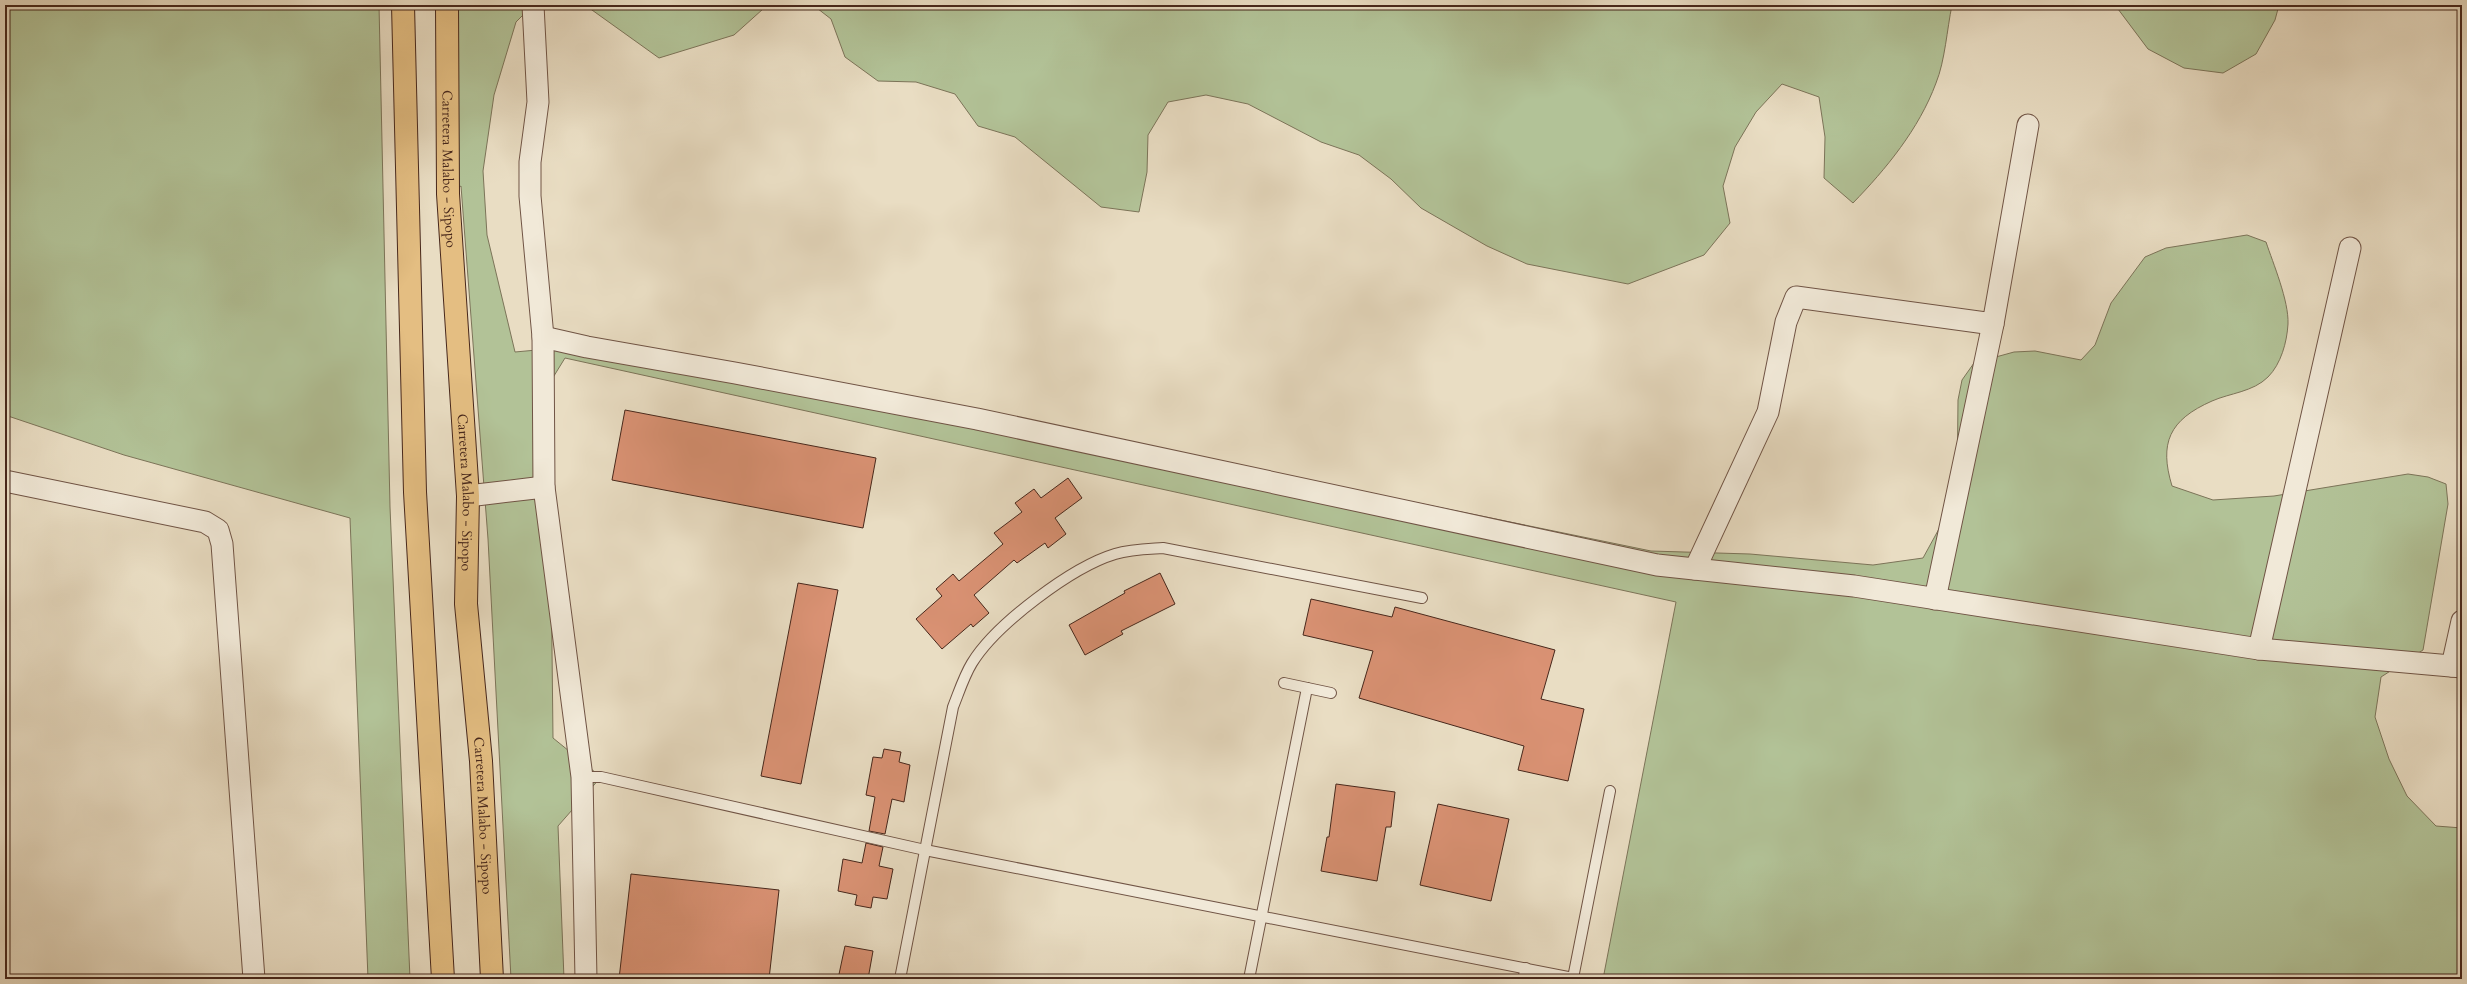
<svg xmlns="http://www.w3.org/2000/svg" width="2467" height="984" font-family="Cardo,serif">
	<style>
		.green { fill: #b2c297; stroke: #7c7459 }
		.building { fill: #da9274; stroke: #47271b }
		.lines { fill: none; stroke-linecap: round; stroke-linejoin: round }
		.lane-casing { stroke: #705445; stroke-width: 12 }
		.street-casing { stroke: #705445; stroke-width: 23 }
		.highway-casing { stroke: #47271b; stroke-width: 24 }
		.lane { stroke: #f1e9d8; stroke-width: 10 }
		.street { stroke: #f1e9d8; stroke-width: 21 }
		.highway { stroke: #e4be82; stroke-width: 22 }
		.labels { text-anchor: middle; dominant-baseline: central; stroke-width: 3; stroke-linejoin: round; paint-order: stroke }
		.street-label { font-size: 14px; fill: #47271b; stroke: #f1e9d8 }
	</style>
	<rect width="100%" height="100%" fill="#e9ddc3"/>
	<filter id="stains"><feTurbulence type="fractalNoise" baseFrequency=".005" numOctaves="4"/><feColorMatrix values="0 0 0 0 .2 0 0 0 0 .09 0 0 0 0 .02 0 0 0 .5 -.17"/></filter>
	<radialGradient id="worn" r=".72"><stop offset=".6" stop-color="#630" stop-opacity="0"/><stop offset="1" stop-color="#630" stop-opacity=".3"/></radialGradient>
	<!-- green -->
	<g class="green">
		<polygon points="5,5 379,5 390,507 410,979 368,979 350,518 124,455 5,415"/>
		<path d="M441,5H533L516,22L494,95L483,171L487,235L515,352L613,343L878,392L1651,551L1750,554L1873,565L1923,558L1957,496L1958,400L1962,380L1974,363L2014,352L2035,351L2081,360L2095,345L2111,303L2145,257L2166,248L2247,235L2266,242C2273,263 2289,301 2288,324C2287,342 2281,364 2268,377C2253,392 2230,393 2212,401C2169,420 2159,443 2172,486L2213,500L2274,496L2408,474L2428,477L2446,484L2448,504L2423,650L2381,677L2375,717L2389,759L2407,796L2436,826L2462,828V979H1603L1676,602L565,358L549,384L553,738L601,777L558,826L564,979H511L488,539L461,186L446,195Z"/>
		<polygon points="585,5 773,5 763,9 734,35 659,58"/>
		<path d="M813,5H1952C1947,29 1945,61 1936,83C1919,129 1886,169 1853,203L1824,178L1825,137L1819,97L1782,84L1756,112L1735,147L1723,186L1730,223L1704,255L1628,284L1527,264L1487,246L1421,208L1391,179L1359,155L1321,142L1248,104L1206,95L1168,102L1148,135L1147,172L1139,212L1101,207L1015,137L978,126L955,94L916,82L878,81L845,57L831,19Z"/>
		<polygon points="2115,5 2279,5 2275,20 2256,54 2223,73 2184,68 2148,49"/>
	</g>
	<!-- building -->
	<g class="building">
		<polygon points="625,410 876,458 863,528 612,480"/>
		<polygon points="1068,478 1082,498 1055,518 1066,534 1048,548 1045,543 1017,563 1014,560 974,595 989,613 973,627 971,624 942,649 916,619 942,596 936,589 953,574 959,581 1003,544 994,533 1022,512 1015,503 1034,489 1041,498"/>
		<polygon points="1160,573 1175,604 1121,631 1123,634 1085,655 1069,625 1125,593 1124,591"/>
		<polygon points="798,583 838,590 801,784 761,776"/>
		<polygon points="1311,599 1392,617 1395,607 1555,650 1541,699 1584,709 1568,781 1518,770 1524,746 1359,698 1373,651 1303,635"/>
		<polygon points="884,749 901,752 899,762 910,765 904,802 892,799 885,834 869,831 875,797 866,795 873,757 882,758"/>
		<polygon points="1336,784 1395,792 1391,827 1386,827 1377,881 1321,871 1327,837 1329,837"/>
		<polygon points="1438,804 1509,819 1491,901 1420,885"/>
		<polygon points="866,843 883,847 879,866 893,869 887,899 873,897 871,908 855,905 857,895 838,891 843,859 862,863"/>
		<polygon points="631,874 779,890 769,979 619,979"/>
		<polygon points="845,946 873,951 868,979 838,979"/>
	</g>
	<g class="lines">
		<defs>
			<g id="lane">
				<polyline points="1284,683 1331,693"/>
				<polyline points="582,777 601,777 925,850 1573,978 1610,791"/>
				<path d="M900,979L953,707C959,692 964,676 972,663C996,624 1072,567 1115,554C1131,549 1147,549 1163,548L1422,598"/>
				<polyline points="1249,979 1307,688"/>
				<polyline points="1523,979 1526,968"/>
			</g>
			<g id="street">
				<polyline points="533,5 538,102 530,162 530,196 543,337 544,487 582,777 586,979"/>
				<polyline points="543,337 587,347 735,373 977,419 1657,565 1854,586 2259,649 2462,667"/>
				<polyline points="5,481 205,522 218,530 222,544 254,979"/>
				<polyline points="468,496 544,487"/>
				<polyline points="1695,569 1768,412 1786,322 1796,297 1993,324 2028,125"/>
				<polyline points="1935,599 1993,324"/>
				<polyline points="2259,649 2350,248"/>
				<polyline points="2452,666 2462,621"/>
			</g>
			<g id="highway">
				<polyline points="403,5 415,492 443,979"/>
				<path id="s1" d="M447,5L448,194L468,496L466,604L481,761L492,979"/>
			</g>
		</defs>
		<!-- lane casing -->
		<use href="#lane" class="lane-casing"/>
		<!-- street casing -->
		<use href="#street" class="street-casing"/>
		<!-- highway casing -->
		<use href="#highway" class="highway-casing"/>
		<!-- lane -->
		<use href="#lane" class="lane"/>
		<!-- street -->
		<use href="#street" class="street"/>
		<!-- highway -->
		<use href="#highway" class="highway"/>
	</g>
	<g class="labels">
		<!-- street labels -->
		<g class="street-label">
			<text stroke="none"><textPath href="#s1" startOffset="164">Carretera Malabo - Sipopo</textPath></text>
			<text stroke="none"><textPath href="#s1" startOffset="488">Carretera Malabo - Sipopo</textPath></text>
			<text stroke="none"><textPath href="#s1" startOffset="812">Carretera Malabo - Sipopo</textPath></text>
		</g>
	</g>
	<!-- margin -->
	<rect width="2467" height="984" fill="none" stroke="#e9ddc3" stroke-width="20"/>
	<rect x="6" y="6" width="2455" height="972" fill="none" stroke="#47271b" stroke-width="2"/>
	<rect x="10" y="10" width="2447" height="964" fill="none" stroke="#47271b"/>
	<rect width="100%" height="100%" filter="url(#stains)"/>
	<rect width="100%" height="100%" fill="url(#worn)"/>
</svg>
